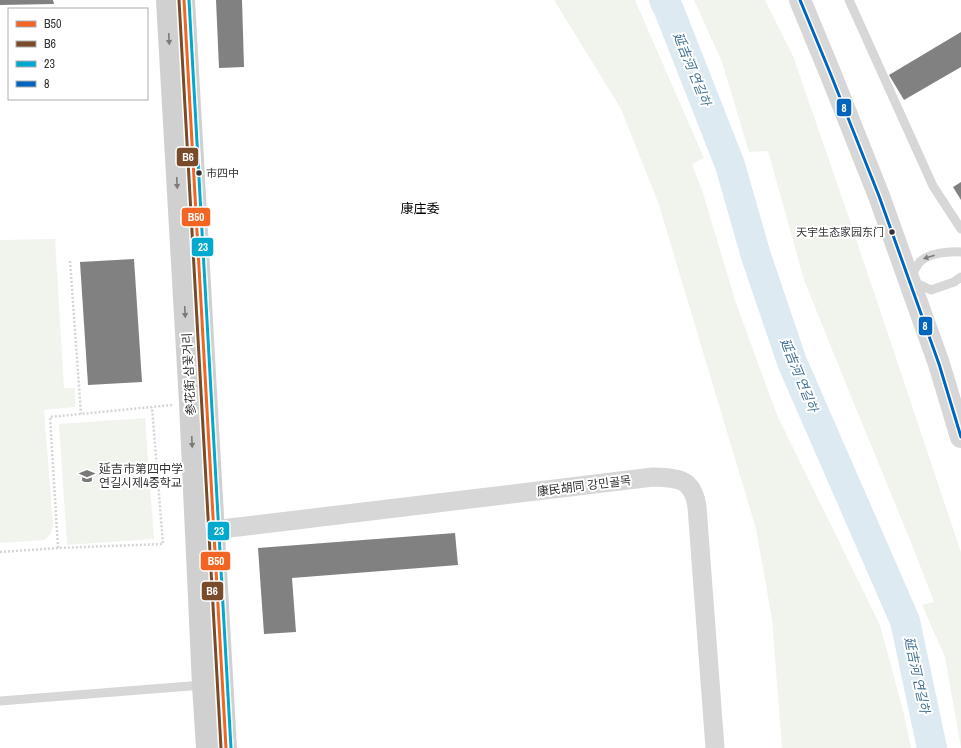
<svg xmlns="http://www.w3.org/2000/svg" width="961" height="748" font-family="'Archivo Narrow','Noto Sans SC','Noto Sans KR',sans-serif">
	<style>
		.green { fill: #f1f4ed }
		.lines { fill: none; stroke-linecap: round; stroke-linejoin: round }
		.river { stroke: #deeaf2; stroke-width: 30 }
		.building { fill: #818181 }
		.path { stroke: #d5d5d5; stroke-width: 2.5; stroke-dasharray: 2 2; stroke-linecap: butt }
		.service { stroke: #d7d7d7; stroke-width: 9 }
		.minor { stroke: #d7d7d7; stroke-width: 19 }
		.tertiary { stroke: #d7d7d7; stroke-width: 22 }
		.secondary { stroke: #d0d0d0; stroke-width: 22 }
		.bus-1-casing { stroke: #fff; stroke-width: 6 }
		.bus-2-casing { stroke: #fff; stroke-width: 6 }
		.bus-3-casing { stroke: #fff; stroke-width: 6 }
		.bus-4-casing { stroke: #fff; stroke-width: 6 }
		.bus-1 { stroke: #f26522; stroke-width: 3 }
		.bus-2 { stroke: #7a4b2a; stroke-width: 3 }
		.bus-3 { stroke: #00a9ce; stroke-width: 3 }
		.bus-4 { stroke: #0065bd; stroke-width: 3 }
		.oneway { fill: #7a7a7a }
		.oneway2 { fill: #7d7d7d }
		.bus-dot { fill: #333; stroke: #fff; stroke-width: 1.5 }
		.labels { text-anchor: middle; dominant-baseline: central; stroke-width: 4; stroke-linejoin: round; paint-order: stroke }
		.bus-label { font-size: 11px; fill: #333; stroke: #fff; text-anchor: start }
		.street-label { font-size: 12px; fill: #333; stroke: #fff }
		.poi-label { font-size: 12px; fill: #333; stroke: #fff; text-anchor: start }
		.water-label { font-size: 13px; font-style: italic; fill: #427293; stroke: #fff }
		.neighbourhood-label { font-size: 13px; fill: #000; stroke: #fff }
		.line-badge { stroke: #fff; stroke-width: 1.5 }
		.badge-label { font-size: 11px; text-anchor: middle; font-weight: bold; fill: #fff }
	</style>
	<rect width="100%" height="100%" fill="#fff"/>
	<!-- green -->
	<g class="green">
		<polygon points="554,0 635,0 704,158 692,164 703,193 736,303 777,415 880,625 904,714 911,748 782,748 772,619 756,529 658,202 621,109"/>
		<polygon points="694,0 765,0 793,56 847,212 961,552 961,748 945,657 922,605 934,602 914,550 835,357 804,280 768,151 749,152 722,62"/>
		<path d="M55,239L64,388H75V407L44,410L53,524C52,531 51,535 45,540L0,543V240Z"/>
		<polygon points="145,418 154,539 67,545 59,424"/>
	</g>
	<g class="lines">
		<!-- river -->
		<polyline class="river" points="664,0 669,10 730,165 756,256 792,362 905,621 932,748"/>
	</g>
	<!-- building -->
	<g class="building">
		<polygon points="0,0 53,0 54,4 0,5"/>
		<polygon points="216,0 242,0 244,67 219,68"/>
		<polygon points="961,32 961,67 904,100 889,75"/>
		<polygon points="961,182 961,200 953,187"/>
		<polygon points="134,259 142,382 88,385 80,262"/>
		<polygon points="455,533 458,565 292,578 296,632 264,634 258,548"/>
	</g>
	<g class="lines">
		<!-- path -->
		<g class="path">
			<polyline points="70,261 81,414"/>
			<polyline points="58,548 50,417 172,405"/>
			<polyline points="0,552 58,548 163,544 152,407"/>
		</g>
		<!-- service -->
		<g class="service">
			<polyline points="849,0 933,186 961,229"/>
			<path d="M961,252C949,251 927,253 919,263C915,268 912,275 910,280L931,290L954,282L961,277"/>
			<polyline points="0,701 203,685"/>
		</g>
		<!-- minor -->
		<path class="minor" d="M213,530L653,477C678,478 693,478 697,507L715,748"/>
		<!-- tertiary -->
		<polyline class="tertiary" points="800,0 831,75 879,196 939,364 961,437"/>
		<!-- secondary -->
		<g class="secondary">
			<polyline points="167,0 190,403 203,685 207,748"/>
			<polyline points="184,0 226,748"/>
		</g>
		<defs>
			<polyline id="bus-1" points="184,0 226,748"/>
			<polyline id="bus-2" points="179,0 221,748"/>
			<polyline id="bus-3" points="189,0 231,748"/>
			<polyline id="bus-4" points="800,0 831,75 879,196 939,364 961,437"/>
		</defs>
		<!-- bus-1 casing -->
		<use href="#bus-1" class="bus-1-casing"/>
		<!-- bus-2 casing -->
		<use href="#bus-2" class="bus-2-casing"/>
		<!-- bus-3 casing -->
		<use href="#bus-3" class="bus-3-casing"/>
		<!-- bus-4 casing -->
		<use href="#bus-4" class="bus-4-casing"/>
		<!-- bus-1 -->
		<use href="#bus-1" class="bus-1"/>
		<!-- bus-2 -->
		<use href="#bus-2" class="bus-2"/>
		<!-- bus-3 -->
		<use href="#bus-3" class="bus-3"/>
		<!-- bus-4 -->
		<use href="#bus-4" class="bus-4"/>
	</g>
	<!-- one-way arrows -->
	<defs><path id="oneway-solid" d="M-6-.8H1V-3.2L6.5 0L1 3.2V.8H-6Z"/></defs>
	<g class="oneway">
		<use href="#oneway-solid" transform="translate(169 39) rotate(87)"/>
		<use href="#oneway-solid" transform="translate(177 183) rotate(87)"/>
		<use href="#oneway-solid" transform="translate(185 312) rotate(87)"/>
		<use href="#oneway-solid" transform="translate(192 442) rotate(87)"/>
	</g>
	<use class="oneway2" href="#oneway-solid" transform="translate(929 257) rotate(162)"/>
	<!-- icons -->
	<defs>
		<symbol id="school-bare" viewBox="-9 -9 18 18"><path d="M0-5L7-2L0 1L-7-2ZM-4 1L0 2.5L4 1V4Q0 6-4 4Z" fill="#7a7a7a" stroke="#fff" stroke-width="2.5" paint-order="stroke"/></symbol>
	</defs>
	<g fill-rule="evenodd">
		<use href="#school-bare" x="76" y="465" width="22" height="22"/>
	</g>
	<!-- markers -->
	<g class="bus-dot">
		<circle cx="199" cy="173" r="3.5"/>
		<circle cx="892" cy="232" r="3.5"/>
	</g>
	<g class="labels">
		<!-- bus labels -->
		<g class="bus-label">
			<text x="206" y="173">市四中</text>
			<text x="884" y="232" text-anchor="end">天宇生态家园东门</text>
		</g>
		<!-- street labels -->
		<g class="street-label">
			<text transform="translate(189 374) rotate(-93)">参花街 삼꽃거리</text>
			<text transform="translate(584 486) rotate(-7)">康民胡同 강민골목</text>
		</g>
		<!-- poi labels -->
		<g class="poi-label">
			<text x="99" y="469">延吉市第四中学<tspan x="99" dy="14">연길시제4중학교</tspan></text>
		</g>
		<!-- water labels -->
		<g class="water-label">
			<text transform="translate(692 69) rotate(68)">延吉河 연길하</text>
			<text transform="translate(799 375) rotate(68)">延吉河 연길하</text>
			<text transform="translate(917 675) rotate(78)">延吉河 연길하</text>
		</g>
		<!-- neighbourhood labels -->
		<g class="neighbourhood-label">
			<text x="420" y="208">康庄委</text>
		</g>
	</g>
	<g class="line-badge">
		<rect x="836" y="98" width="16" height="19" rx="4" fill="#0065bd"/>
		<rect x="176" y="147" width="23" height="20" rx="4" fill="#7a4b2a"/>
		<rect x="181" y="207" width="30" height="20" rx="4" fill="#f26522"/>
		<rect x="191" y="237" width="23" height="20" rx="4" fill="#00a9ce"/>
		<rect x="918" y="316" width="15" height="20" rx="4" fill="#0065bd"/>
		<rect x="207" y="521" width="23" height="20" rx="4" fill="#00a9ce"/>
		<rect x="200" y="551" width="31" height="20" rx="4" fill="#f26522"/>
		<rect x="201" y="581" width="23" height="20" rx="4" fill="#7a4b2a"/>
	</g>
	<g class="badge-label">
		<text x="844" y="112">8</text>
		<text x="188" y="161">B6</text>
		<text x="196" y="221">B50</text>
		<text x="203" y="251">23</text>
		<text x="925" y="330">8</text>
		<text x="219" y="535">23</text>
		<text x="216" y="565">B50</text>
		<text x="212" y="595">B6</text>
	</g>
	<!-- legend -->
	<rect x="8" y="8" width="140" height="92" fill="#ffffff" stroke="#adadad"/>
	<rect x="16" y="21" width="20" height="6" fill="#f26522" stroke="#adadad"/>
	<text x="44" y="28" font-size="12" fill="#333333">B50</text>
	<rect x="16" y="41" width="20" height="6" fill="#7a4b2a" stroke="#adadad"/>
	<text x="44" y="48" font-size="12" fill="#333333">B6</text>
	<rect x="16" y="61" width="20" height="6" fill="#00a9ce" stroke="#adadad"/>
	<text x="44" y="68" font-size="12" fill="#333333">23</text>
	<rect x="16" y="81" width="20" height="6" fill="#0065bd" stroke="#adadad"/>
	<text x="44" y="88" font-size="12" fill="#333333">8</text>
</svg>
